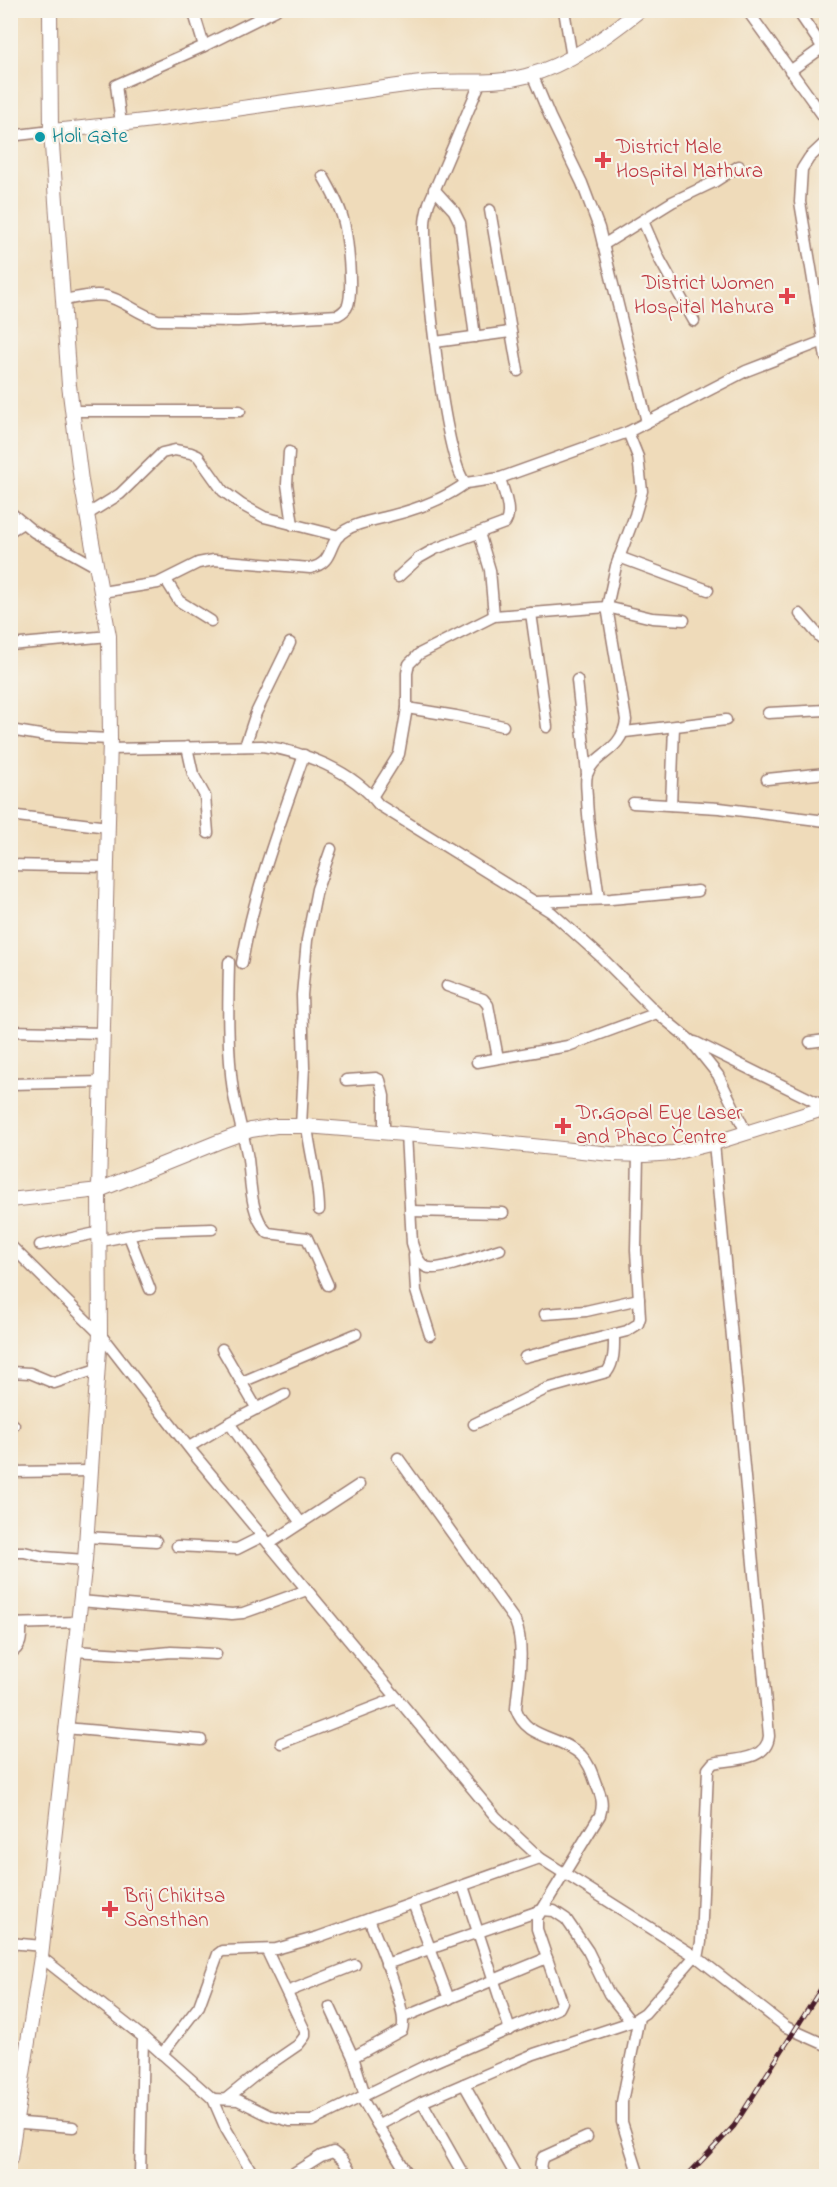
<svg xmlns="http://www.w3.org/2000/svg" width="837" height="2187" font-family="'Indie Flower',sans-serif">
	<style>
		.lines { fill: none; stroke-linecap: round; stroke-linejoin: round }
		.minor-casing { stroke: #9c7d72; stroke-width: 13 }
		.tertiary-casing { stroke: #9c7d72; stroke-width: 16 }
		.minor { stroke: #fff; stroke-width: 10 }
		.tertiary { stroke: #fff; stroke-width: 14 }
		.rail-casing { stroke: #4a1f2b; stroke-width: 5 }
		.rail { stroke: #f7f3e8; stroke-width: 3; stroke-dasharray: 9; stroke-linecap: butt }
		.culture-dot { fill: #0f9aa8; stroke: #f7f3e8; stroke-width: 2 }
		.health-dot { fill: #e0444e; stroke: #f7f3e8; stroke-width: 2 }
		.labels { text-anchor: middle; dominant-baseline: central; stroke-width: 4.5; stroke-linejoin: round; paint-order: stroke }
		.culture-label { font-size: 21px; fill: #0d838f; stroke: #f7f3e8; text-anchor: start }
		.health-label { font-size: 21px; fill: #be3a42; stroke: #f7f3e8; text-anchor: start }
	</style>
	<rect width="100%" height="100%" fill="#f7f3e8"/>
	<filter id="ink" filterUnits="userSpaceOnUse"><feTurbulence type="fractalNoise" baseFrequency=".0167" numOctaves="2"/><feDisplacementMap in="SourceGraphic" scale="12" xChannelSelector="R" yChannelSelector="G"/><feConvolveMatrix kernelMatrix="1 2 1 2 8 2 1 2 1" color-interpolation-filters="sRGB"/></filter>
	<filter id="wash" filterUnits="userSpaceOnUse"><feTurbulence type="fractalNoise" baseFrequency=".008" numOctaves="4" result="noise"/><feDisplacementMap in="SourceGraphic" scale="24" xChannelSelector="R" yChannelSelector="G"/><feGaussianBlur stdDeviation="1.35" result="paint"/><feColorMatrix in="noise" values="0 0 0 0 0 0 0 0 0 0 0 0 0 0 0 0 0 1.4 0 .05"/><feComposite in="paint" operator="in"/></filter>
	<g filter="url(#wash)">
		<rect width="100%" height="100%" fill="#efdbba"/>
	</g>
	<g filter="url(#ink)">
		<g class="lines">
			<defs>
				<g id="minor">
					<polyline points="193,10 204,46"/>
					<polyline points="564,10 572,58"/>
					<polyline points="747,10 826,120"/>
					<polyline points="797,10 823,48"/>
					<polyline points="790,71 826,45"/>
					<polyline points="532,74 550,117 582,183 599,228 647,422"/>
					<path d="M480,83L429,203C427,210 425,218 425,225C424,263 444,464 466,483L500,478L628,432L746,371L826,340"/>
					<polyline points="121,124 116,85 204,46 276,10"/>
					<polyline points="10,136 51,131"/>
					<polyline points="826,142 809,158 802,169 800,202 826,358"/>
					<polyline points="434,189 454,211 460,223 475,337"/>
					<polyline points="490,210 518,371"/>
					<polyline points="643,221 660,260 694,321"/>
					<polyline points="603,245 672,202 714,182 739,166"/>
					<path d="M63,300C77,298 93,293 106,296C122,299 139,315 158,320L238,321L338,315C343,312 346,310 348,305C353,290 348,236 343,219C339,204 331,190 323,176"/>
					<polyline points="435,342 510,332"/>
					<polyline points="73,411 240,411"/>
					<polyline points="289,452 287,484 293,525"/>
					<polyline points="10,512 34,532 97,567"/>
					<polyline points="88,514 120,494 162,453 175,450 191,453 198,456 223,491 242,505 264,517 339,536"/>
					<polyline points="10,531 23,523"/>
					<polyline points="479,533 490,570 494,616"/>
					<polyline points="619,557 708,590"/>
					<path d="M398,577L419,558L435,549L505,523C513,512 503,490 500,478"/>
					<polyline points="166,580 179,601 211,621"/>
					<path d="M102,592L158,583L198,563L214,560L310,568C336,563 326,541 346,530C358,522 376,520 390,516C418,509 443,500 466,483"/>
					<polyline points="531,613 547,727"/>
					<polyline points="800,614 820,637 826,641"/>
					<polyline points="10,645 109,636"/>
					<polyline points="577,680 587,774"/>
					<polyline points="407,708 456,716 503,726"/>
					<polyline points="768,713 826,710"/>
					<polyline points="10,730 46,736 110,739"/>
					<polyline points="625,732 726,720"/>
					<polyline points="245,746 256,713 290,643"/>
					<polyline points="187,747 193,774 205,796 208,833"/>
					<path d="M109,749L262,746C303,751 353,771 379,805L551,912L599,955L657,1013L690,1040L718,1075L746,1132"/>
					<polyline points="767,779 826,773"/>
					<polyline points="372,797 399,754 407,708 407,673 409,664 419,654 494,616 607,607 652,618 684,620"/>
					<polyline points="633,803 719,808 826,821"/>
					<polyline points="671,805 674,727"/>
					<polyline points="17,816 108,827"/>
					<polyline points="10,865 107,867"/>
					<path d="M599,899C595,866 588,831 587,798C587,791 585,782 587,775C593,753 622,753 626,720L607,607L616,566L635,515L642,491L638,457L628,432"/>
					<polyline points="535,902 611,899 698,891"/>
					<path d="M229,962C228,1005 227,1048 233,1091C237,1114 244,1136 248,1159C251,1183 250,1215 268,1233L307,1238L328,1285"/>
					<path d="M242,963C254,891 280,824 304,755"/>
					<polyline points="447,986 483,999 488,1005 498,1058"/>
					<polyline points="10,1031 104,1033"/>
					<polyline points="695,1042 826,1107"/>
					<polyline points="810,1042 826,1040"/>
					<polyline points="477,1062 568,1046 657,1013"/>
					<polyline points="346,1080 376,1078 380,1080 384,1096 384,1132"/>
					<polyline points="10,1084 102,1082"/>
					<polyline points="301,1126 304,1068 302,995 307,940 317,889 331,849"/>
					<path d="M307,1126C310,1154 319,1182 319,1210"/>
					<path d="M406,1134L412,1243C415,1252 417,1262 426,1267C439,1273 486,1253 500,1249"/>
					<polyline points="410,1211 503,1213"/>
					<polyline points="129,1236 150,1289"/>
					<polyline points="101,1241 151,1231 212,1229"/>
					<polyline points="10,1245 100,1334 193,1453 496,1817 540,1858 698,1958 786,2027 826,2045"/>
					<polyline points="40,1245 101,1232"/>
					<polyline points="414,1255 416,1291 430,1335"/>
					<polyline points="545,1314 586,1311 639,1299"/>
					<polyline points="222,1349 257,1409"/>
					<polyline points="525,1357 627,1331 638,1324 640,1318 636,1250 638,1155"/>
					<polyline points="10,1372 30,1373 54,1383 97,1369"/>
					<polyline points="242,1382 356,1334"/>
					<polyline points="229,1423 301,1523"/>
					<path d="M474,1424L546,1389L607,1372C615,1361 614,1347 614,1334"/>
					<polyline points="10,1427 14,1425"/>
					<polyline points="189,1447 229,1423 285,1394"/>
					<polyline points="10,1472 91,1471"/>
					<polyline points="86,1537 156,1541"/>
					<polyline points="269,1544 359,1485"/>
					<polyline points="177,1546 237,1549 263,1536"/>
					<polyline points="10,1552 24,1552 45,1557 85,1560"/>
					<polyline points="80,1601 232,1614 243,1613 307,1590"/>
					<polyline points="10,1624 77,1622"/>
					<polyline points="74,1651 140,1655 171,1652 216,1654"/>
					<path d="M10,1653C23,1647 21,1636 21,1624"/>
					<polyline points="65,1728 201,1740"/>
					<polyline points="281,1743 397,1698"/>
					<polyline points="463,1886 510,2030"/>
					<polyline points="413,1903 449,1999"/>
					<polyline points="10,1943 42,1946"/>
					<polyline points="41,1957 143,2037 213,2099 226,2129 254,2176"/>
					<path d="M698,1958L701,1942L708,1769L713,1763C733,1759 767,1761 769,1736L714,1143"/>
					<polyline points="386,1964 542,1910 554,1911 566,1919 588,1951 609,1994 631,2022"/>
					<polyline points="287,1992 355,1965"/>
					<polyline points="330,2007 353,2057 365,2095"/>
					<polyline points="404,2017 547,1958"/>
					<polyline points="162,2054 199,2006 218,1954 222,1951 276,1949 318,1937 540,1858"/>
					<path d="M353,2057L402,2030C409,2011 377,1940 369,1919"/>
					<polyline points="464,2084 516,2176"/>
					<polyline points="361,2097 377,2124 381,2124 422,2102 534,2054 631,2022 645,2013 695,1956"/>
					<path d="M213,2099L238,2100L268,2115L290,2121H312L427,2065L559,2008L562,2002L537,1929V1918L600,1815C604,1803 601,1795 596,1784C592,1773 589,1763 581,1755C560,1735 526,1740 516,1709C518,1681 526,1648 515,1621L398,1458"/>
					<polyline points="226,2099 263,2069 298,2045 305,2036 305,2031 267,1951"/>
					<polyline points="422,2102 464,2176"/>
					<polyline points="10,2122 73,2127"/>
					<polyline points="377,2124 409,2176"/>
					<polyline points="140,2176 143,2037"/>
					<polyline points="289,2176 321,2156 333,2152 342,2159 354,2176"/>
					<path d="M544,2176C540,2169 539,2165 543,2157L587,2137"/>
					<polyline points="639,2176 622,2122 622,2102 639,2017"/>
				</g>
				<g id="tertiary">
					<path d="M51,131C172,120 293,100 413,84C451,78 489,86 526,76C568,65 606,37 640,10"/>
					<polyline points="10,1200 99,1190 218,1142 251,1130 276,1126 307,1126 464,1139 611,1154 645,1155 673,1153 714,1143 826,1108"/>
					<polyline points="10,2159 41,1957 85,1560 100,1334 99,1190 110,739 109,636 81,481 69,385 51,131 50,10"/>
				</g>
			</defs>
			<!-- minor casing -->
			<use href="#minor" class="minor-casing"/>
			<!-- tertiary casing -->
			<use href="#tertiary" class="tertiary-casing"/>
			<!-- minor -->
			<use href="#minor" class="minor"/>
			<!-- tertiary -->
			<use href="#tertiary" class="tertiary"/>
			<defs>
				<polyline id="rail" points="687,2176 734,2126 826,1981"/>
			</defs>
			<!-- rail casing -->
			<use href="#rail" class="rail-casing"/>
			<!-- rail -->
			<use href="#rail" class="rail"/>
		</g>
	</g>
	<!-- markers -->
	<circle class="culture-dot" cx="40" cy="137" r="6"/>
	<g class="health-dot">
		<path d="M600 151h6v6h6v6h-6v6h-6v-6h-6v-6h6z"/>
		<path d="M784 287h6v6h6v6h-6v6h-6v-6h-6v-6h6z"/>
		<path d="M560 1117h6v6h6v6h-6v6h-6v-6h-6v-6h6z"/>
		<path d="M107 1900h6v6h6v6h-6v6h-6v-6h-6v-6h6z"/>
	</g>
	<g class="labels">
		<!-- culture labels -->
		<g class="culture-label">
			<text x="52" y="137">Holi Gate</text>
		</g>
		<!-- health labels -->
		<g class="health-label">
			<text x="616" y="148">District Male<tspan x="616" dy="24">Hospital Mathura</tspan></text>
			<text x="774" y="284" text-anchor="end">District Women<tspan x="774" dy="24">Hospital Mahura</tspan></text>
			<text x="576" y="1114">Dr.Gopal Eye Laser<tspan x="576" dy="24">and Phaco Centre</tspan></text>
			<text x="124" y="1897">Brij Chikitsa<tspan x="124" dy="24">Sansthan</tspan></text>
		</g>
	</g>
	<!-- margin -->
	<rect width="837" height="2187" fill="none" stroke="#f7f3e8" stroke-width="36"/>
</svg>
